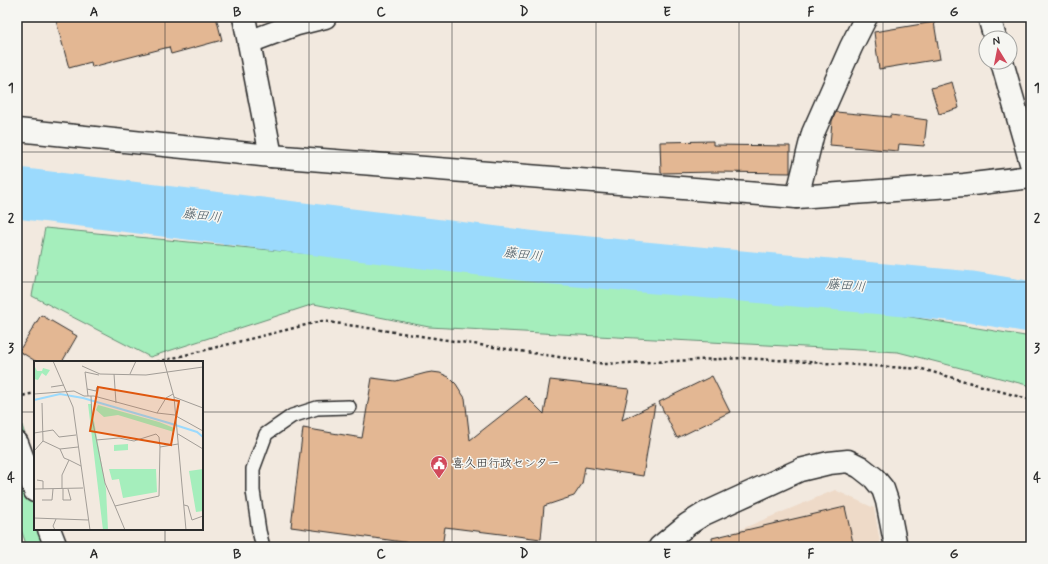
<svg xmlns="http://www.w3.org/2000/svg" width="1048" height="564" font-family="Mynerve,'Klee One',sans-serif">
	<style>
		.built { fill: #eedac8 }
		.green { fill: #a5eebc; stroke: #688c74 }
		.lines { fill: none; stroke-linecap: round; stroke-linejoin: round }
		.river { stroke: #9bdafd; stroke-width: 51 }
		.building { fill: #e3b793; stroke: #2b2b2b }
		.service-casing { stroke: #2b2b2b; stroke-width: 16 }
		.minor-casing { stroke: #2b2b2b; stroke-width: 25 }
		.secondary-casing { stroke: #2b2b2b; stroke-width: 25 }
		.path { stroke: #2b2b2b; stroke-width: 2.5; stroke-dasharray: 3 3; stroke-linecap: butt }
		.service { stroke: #f6f6f2; stroke-width: 13 }
		.minor { stroke: #f6f6f2; stroke-width: 22 }
		.secondary { stroke: #f6f6f2; stroke-width: 22 }
		.grid { fill: none; stroke: #2b2b2b; stroke-width: 1; stroke-opacity: 0.55 }
		.labels { text-anchor: middle; dominant-baseline: central; stroke-width: 3; stroke-linejoin: round; paint-order: stroke }
		.poi-label { font-size: 12px; fill: #2b2b2b; stroke: #f6f6f2; text-anchor: start }
		.water-label { font-size: 13px; font-style: italic; fill: #475760; stroke: #f6f6f2 }
		.inset-river { fill: none; stroke: #9bdafd; stroke-width: 2 }
		.inset-road { fill: none; stroke: #a29d97; stroke-width: 1 }
		.view { fill: #df570e; fill-opacity: 0.15; stroke: #df570e; stroke-width: 2 }
		.inset-edge { fill: none; stroke: #2b2b2b; stroke-width: 2 }
		.neatline { fill: none; stroke: #2b2b2b; stroke-width: 1.5 }
		.grid-label { font-size: 13px; text-anchor: middle; font-weight: bold; fill: #2b2b2b }
	</style>
	<rect width="100%" height="100%" fill="#f2e9df"/>
	<filter id="ink" filterUnits="userSpaceOnUse"><feTurbulence type="fractalNoise" baseFrequency=".025" numOctaves="2"/><feDisplacementMap in="SourceGraphic" scale="8" xChannelSelector="R" yChannelSelector="G"/><feConvolveMatrix kernelMatrix="1 2 1 2 8 2 1 2 1" color-interpolation-filters="sRGB"/></filter>
	<g filter="url(#ink)">
		<!-- built -->
		<polygon class="built" points="835,490 874,508 881,547 714,547 713,541"/>
		<!-- green -->
		<g class="green">
			<polygon points="45,228 845,306 1031,337 1031,386 898,352 429,327 314,304 150,357 32,296"/>
			<polygon points="17,410 35,466 35,529 55,529 61,547 27,547 17,518"/>
		</g>
		<g class="lines">
			<!-- river -->
			<polyline class="river" points="17,193 545,258 971,297 1031,307"/>
		</g>
		<!-- building -->
		<g class="building">
			<polygon points="55,17 216,17 222,40 171,54 169,47 92,67 91,62 69,68"/>
			<polygon points="934,22 940,59 879,69 874,32"/>
			<polygon points="952,82 959,108 939,114 931,88"/>
			<polygon points="836,112 891,117 891,115 927,120 924,146 899,144 898,151 830,145 832,121"/>
			<polygon points="713,141 713,145 790,146 790,173 718,172 661,173 660,142"/>
			<polygon points="41,315 77,336 62,362 37,362 19,351"/>
			<polygon points="432,372 440,373 449,377 456,384 461,392 465,398 470,440 526,396 544,414 550,380 629,389 622,420 655,404 643,476 585,467 582,484 574,496 544,506 541,539 445,527 442,547 441,547 291,527 303,428 362,438 372,378 396,381 426,373"/>
			<polygon points="712,376 730,412 677,438 659,402"/>
			<polygon points="845,507 854,547 713,547 712,538"/>
		</g>
		<g class="lines">
			<defs>
				<polyline id="service" points="263,547 259,531 253,491 253,469 266,434 292,416 317,408 349,407"/>
				<g id="minor">
					<polyline points="244,17 271,156"/>
					<polyline points="249,42 297,24 325,17"/>
					<polyline points="17,130 271,156 797,197 964,185 1031,177"/>
					<polyline points="797,197 813,133 851,47 866,17"/>
					<polyline points="17,443 35,491"/>
					<polyline points="49,529 56,547"/>
					<polyline points="660,547 688,524 704,514 800,470 829,463 848,461 860,467 874,478 883,489 887,501 896,547"/>
				</g>
				<g id="secondary">
					<polyline points="989,17 995,38"/>
					<polyline points="1002,62 1031,163"/>
				</g>
			</defs>
			<!-- service casing -->
			<use href="#service" class="service-casing"/>
			<!-- minor casing -->
			<use href="#minor" class="minor-casing"/>
			<!-- secondary casing -->
			<use href="#secondary" class="secondary-casing"/>
			<!-- path -->
			<g class="path">
				<polyline points="157,362 322,321 605,364 743,358 922,369 1031,400"/>
				<polyline points="17,397 35,393"/>
			</g>
			<!-- service -->
			<use href="#service" class="service"/>
			<!-- minor -->
			<use href="#minor" class="minor"/>
			<!-- secondary -->
			<use href="#secondary" class="secondary"/>
		</g>
	</g>
	<!-- grid -->
	<path class="grid" d="M165,17V362M309,17V547M452,17V547M596,17V547M739,17V547M883,17V547M17,152H1031M17,282H1031M17,412H35M202,412H1031M165,529V547"/>
	<!-- icons -->
	<defs>
		<symbol id="civic-pin" viewBox="-11 -11 22 30"><path d="M0 17L-7.5 6A9.5 9.5 0 1 1 7.5 6Z" fill="#d1495b" stroke="#f6f6f2"/><path d="M-.6-6.5H3V-4.5H.6V-3L4-1V1h2V6H-6V1h2V-1L-.6-3ZM-1.2 2.5V6h2.4V2.5Z" fill="#fff"/></symbol>
	</defs>
	<g fill-rule="evenodd">
		<use href="#civic-pin" x="429" y="454" width="20" height="27"/>
	</g>
	<g class="labels">
		<!-- poi labels -->
		<g class="poi-label">
			<text x="452" y="464">喜久田行政センター</text>
		</g>
		<!-- water labels -->
		<g class="water-label">
			<text transform="translate(202 216) rotate(7)">藤田川</text>
			<text transform="translate(523 255) rotate(7)">藤田川</text>
			<text transform="translate(846 286) rotate(5)">藤田川</text>
		</g>
	</g>
	<!-- overview -->
	<g transform="translate(34 361)">
		<rect width="169" height="169" fill="#f2e9df"/>
		<path d="M1,6L3,10H8L9,7L16,9L12,15L8,12L4,19L0,18ZM54,43H57L72,128L74,169H69ZM64,44L125,61L140,67V71L84,54L70,56L62,49ZM94,83V89L80,90V84ZM75,108H122L123,131L89,137L85,118L78,119ZM169,108V150L162,151L155,110Z" fill="#a5eebc"/>
		<path class="inset-river" d="M0,39L26,33L49,37L135,62L163,71L169,76"/>
		<path class="inset-road" d="M19,0L39,46L56,169M130,0L140,36L152,169M48,5L66,13L112,14L169,6M80,13L82,42M96,13L102,0M17,26L30,24M53,28L62,30L63,26M0,33L40,30L50,35H60L123,52L141,54M54,35L51,11L65,14M57,35L58,57L71,122L81,145M140,36L169,47M8,42L9,80L26,88L30,97L35,99L28,114V128M123,52L132,37L139,33M142,55L169,70M0,72L19,69L25,76L42,74M144,73L169,88M62,79L85,77L100,80L122,73L125,76L126,86M26,88L44,86M0,90L9,80M35,99L47,105M3,119L9,120V128M0,128L49,127M29,128V139H37L34,128M8,139H18L19,128M150,144L154,145L158,159L169,155M0,157L54,159M21,169L19,165L22,158M91,169L81,145L125,135L126,86L144,83"/>
		<path class="view" d="M64,26L145,40L137,84L56,70Z"/>
		<rect width="169" height="169" class="inset-edge"/>
	</g>
	<!-- margin -->
	<rect width="1048" height="564" fill="none" stroke="#f6f6f2" stroke-width="44"/>
	<!-- north arrow -->
	<g transform="translate(998 50) rotate(350)"><circle r="19" fill="#f6f6f2" stroke="#a5a5a2"/>
	<path d="M0-3L7 15L0 10L-7 15Z" fill="#d1495b"/>
	<text y="-6" font-size="11" font-weight="bold" text-anchor="middle" fill="#2b2b2b">N</text>
	</g>
	<rect x="22" y="22" width="1004" height="520" class="neatline"/>
	<g class="grid-label">
		<text x="94" y="16">A</text>
		<text x="237" y="16">B</text>
		<text x="381" y="16">C</text>
		<text x="524" y="16">D</text>
		<text x="667" y="16">E</text>
		<text x="811" y="16">F</text>
		<text x="954" y="16">G</text>
		<text x="11" y="92">1</text>
		<text x="1037" y="92">1</text>
		<text x="11" y="222">2</text>
		<text x="1037" y="222">2</text>
		<text x="11" y="352">3</text>
		<text x="1037" y="352">3</text>
		<text x="11" y="482">4</text>
		<text x="1037" y="482">4</text>
		<text x="94" y="558">A</text>
		<text x="237" y="558">B</text>
		<text x="381" y="558">C</text>
		<text x="524" y="558">D</text>
		<text x="667" y="558">E</text>
		<text x="811" y="558">F</text>
		<text x="954" y="558">G</text>
	</g>
</svg>
